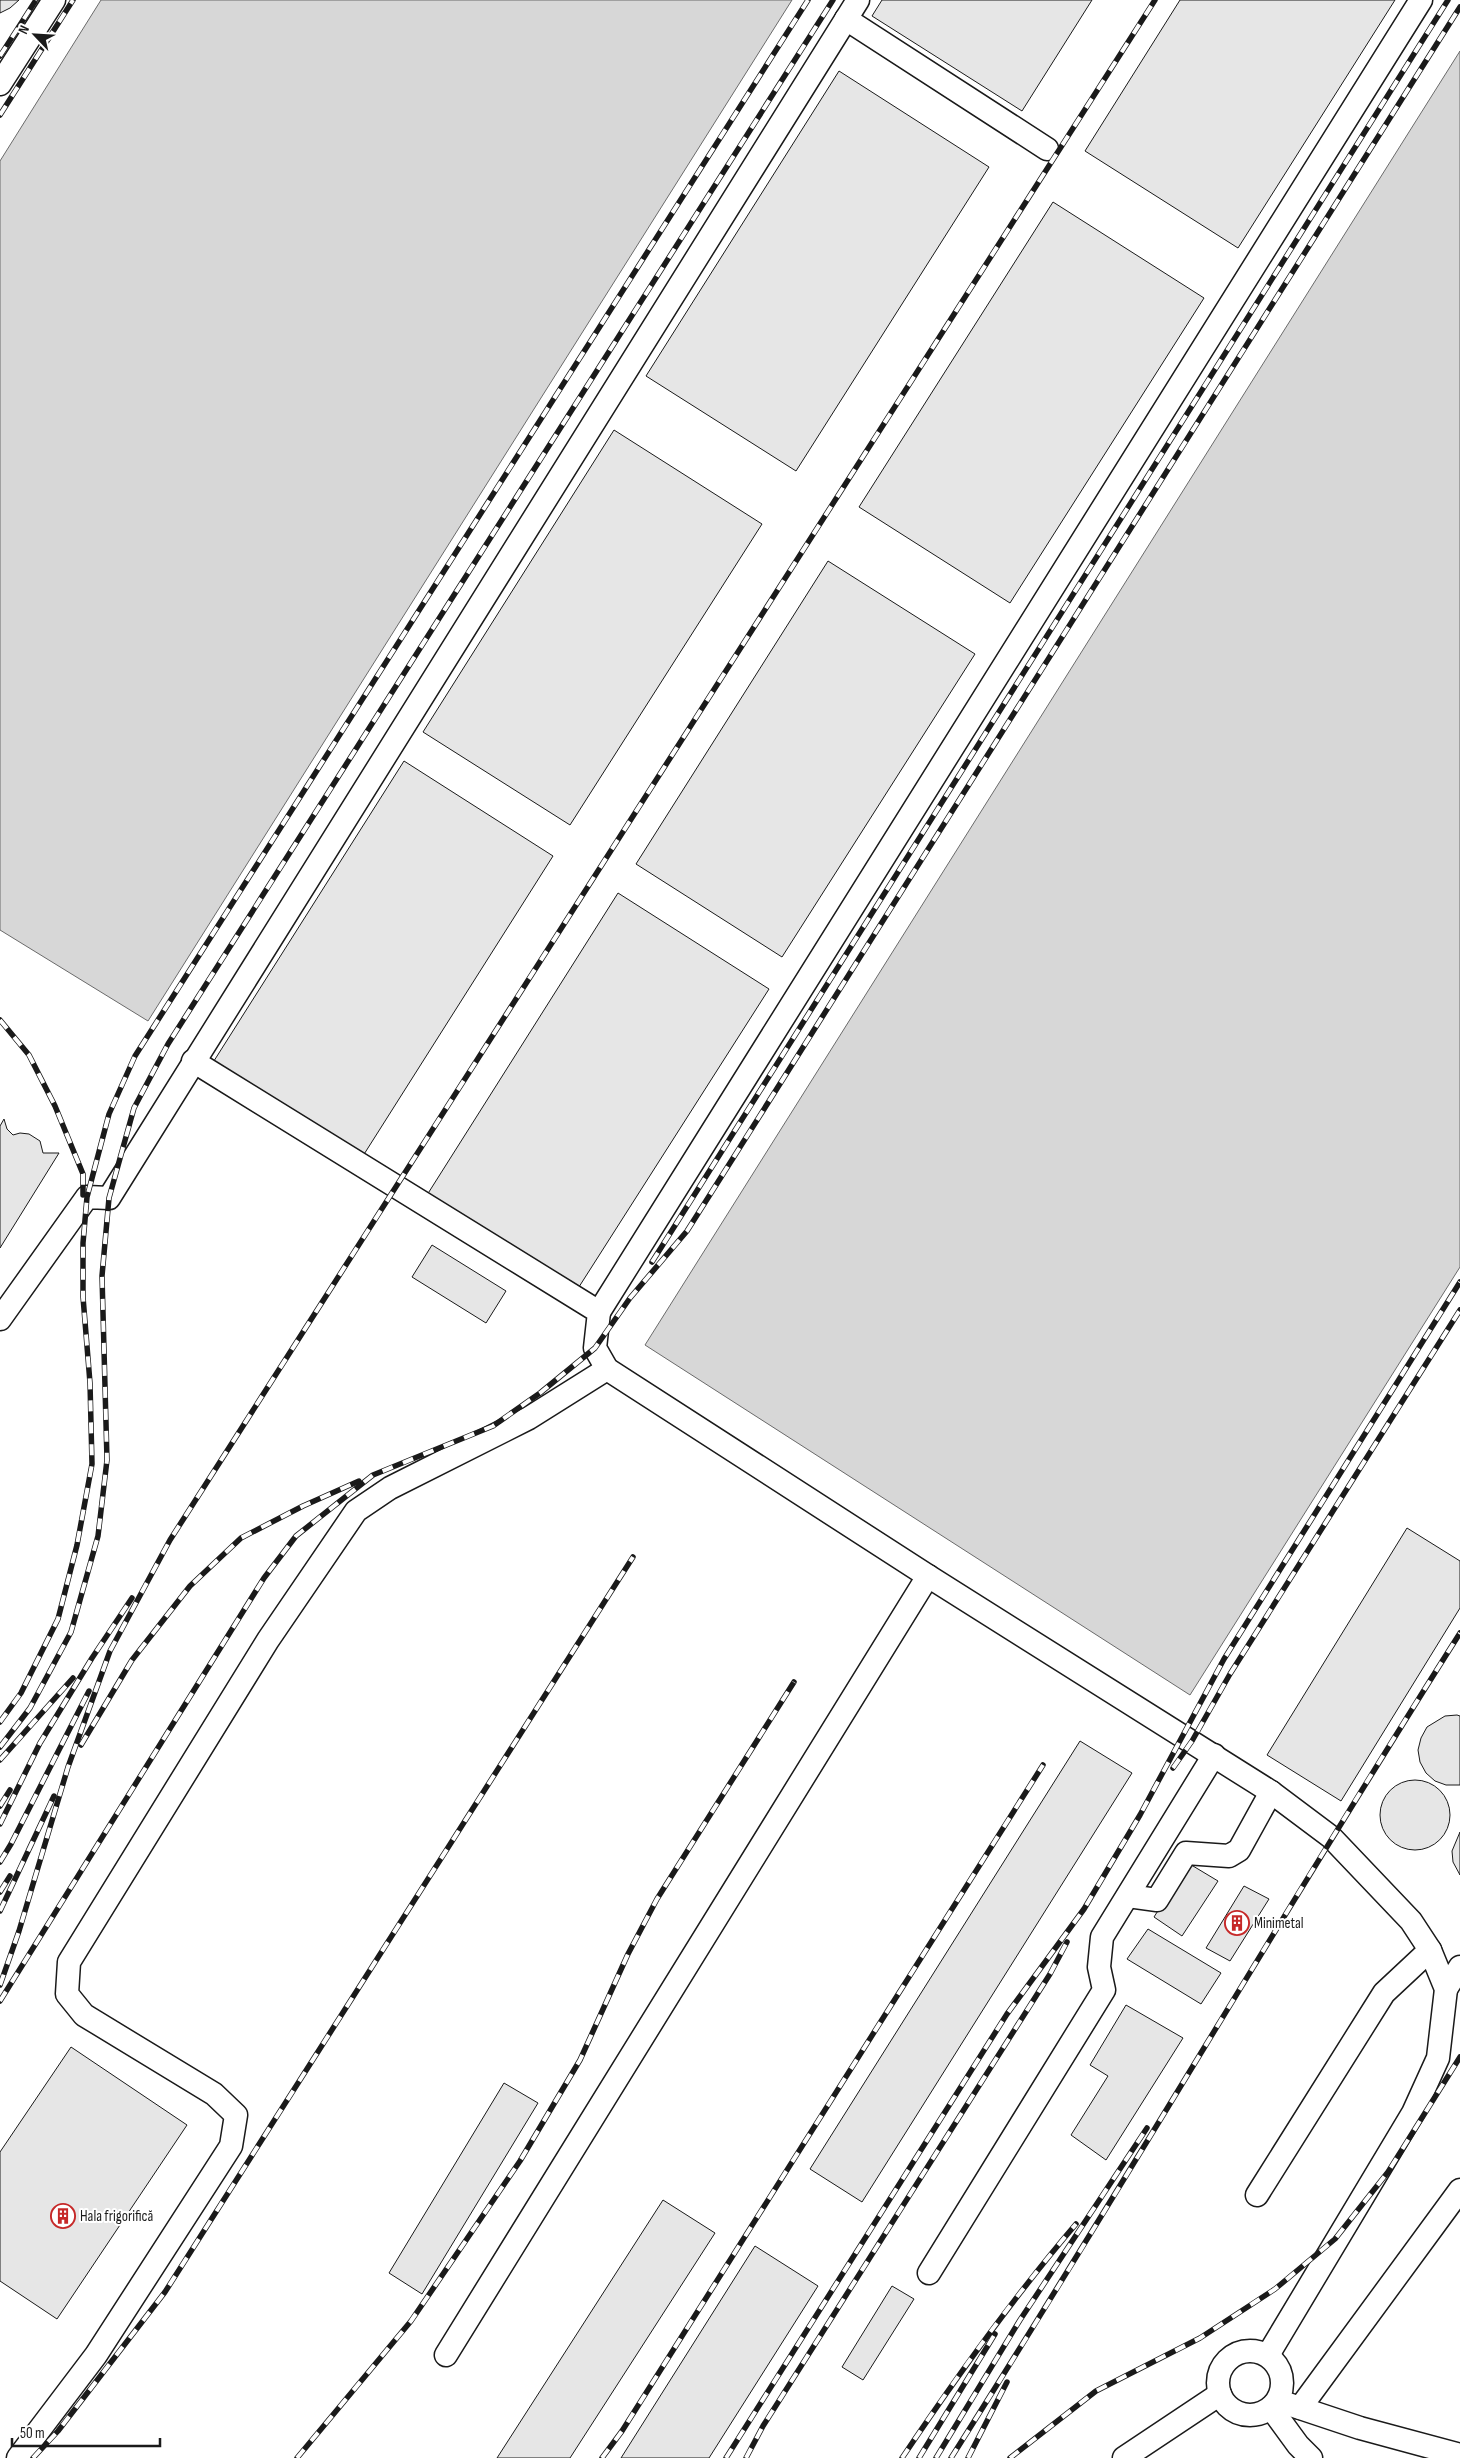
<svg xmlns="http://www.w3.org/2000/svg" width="1460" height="2458" font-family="'Sofia Sans Condensed',sans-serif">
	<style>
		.water { fill: #d7d7d7; stroke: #6a6a6a }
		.building { fill: #e6e6e6; stroke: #1a1a1a }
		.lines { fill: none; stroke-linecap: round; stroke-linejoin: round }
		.minor-casing { stroke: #1a1a1a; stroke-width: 25 }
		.minor { stroke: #fff; stroke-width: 22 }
		.rail-casing { stroke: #1a1a1a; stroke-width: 5.5 }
		.rail { stroke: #fff; stroke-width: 4; stroke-dasharray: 11; stroke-linecap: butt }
		.labels { text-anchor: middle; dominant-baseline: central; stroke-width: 4; stroke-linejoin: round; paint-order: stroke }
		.poi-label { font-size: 15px; fill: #1a1a1a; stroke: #fff; text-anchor: start }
	</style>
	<rect width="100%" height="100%" fill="#fff"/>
	<!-- water -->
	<g class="water">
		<polygon points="101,0 792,0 148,1021 0,930 0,161"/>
		<polygon points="1460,51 1460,1267 1190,1695 645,1345"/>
	</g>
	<!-- building -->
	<g class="building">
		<polygon points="0,0 19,0 10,8 0,13"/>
		<polygon points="882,0 1092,0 1022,111 872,16"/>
		<polygon points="1180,0 1395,0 1238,248 1085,151"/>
		<polygon points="839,71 989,167 796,471 646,376"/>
		<polygon points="1053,202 1204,298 1010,603 859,507"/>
		<polygon points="614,430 762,524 570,825 423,732"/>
		<polygon points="828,561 975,654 782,957 636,864"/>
		<polygon points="404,761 553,856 361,1159 212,1064"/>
		<polygon points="618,893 769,989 577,1290 427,1195"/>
		<polygon points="4,1119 7,1129 13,1135 20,1133 29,1134 40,1141 43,1153 59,1153 0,1248 0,1126"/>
		<polygon points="432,1245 506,1291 486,1323 412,1277"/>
		<polygon points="1407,1528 1460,1561 1460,1608 1341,1801 1267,1755"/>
		<polygon points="1457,1715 1460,1716 1460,1785 1446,1785 1435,1781 1426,1773 1420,1762 1418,1750 1421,1738 1427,1727 1445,1716"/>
		<polygon points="1080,1741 1132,1773 862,2202 810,2169"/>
		<circle cx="1415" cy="1815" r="35"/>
		<polygon points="1460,1832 1460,1875 1453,1862 1452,1851"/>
		<polygon points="1188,1863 1218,1881 1182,1936 1154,1917"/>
		<polygon points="1244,1886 1269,1899 1230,1961 1206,1948"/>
		<polygon points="1148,1929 1221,1973 1201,2004 1127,1959"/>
		<polygon points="1126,2005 1183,2038 1106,2160 1071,2135 1108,2076 1090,2065"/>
		<polygon points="71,2047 187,2125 57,2319 0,2281 0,2152"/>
		<polygon points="504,2083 538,2103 422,2294 389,2273"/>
		<polygon points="663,2200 715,2233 570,2458 497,2458"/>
		<polygon points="755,2246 818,2286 709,2458 621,2458"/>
		<polygon points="892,2286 914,2299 863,2380 842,2367"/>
	</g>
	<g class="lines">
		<defs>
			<g id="minor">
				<polyline points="846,19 1047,149"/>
				<polyline points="0,84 54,0"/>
				<polyline points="193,1061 599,1312 595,1348 607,1369 928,1576 1271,1792 1331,1837 1411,1921 1430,1950 1446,1989 1438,2058 1413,2113 1268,2355"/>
				<polyline points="599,1312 1421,0"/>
				<polyline points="0,1319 87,1197 109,1198 858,0"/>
				<polyline points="1128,1896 1157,1900 1186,1853 1229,1856 1239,1850 1271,1792"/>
				<polyline points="1446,1989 1460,1967"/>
				<polyline points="1257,2195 1384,1993 1430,1950"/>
				<polyline points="929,2273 1104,1990 1099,1967 1102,1937 1214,1755"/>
				<circle cx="1250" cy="2383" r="32"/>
				<polyline points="446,2355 928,1576"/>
				<polyline points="1288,2404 1360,2428 1460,2455"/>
				<polyline points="1271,2408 1298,2445 1311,2458"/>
				<polyline points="1300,2408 1460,2190"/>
				<polyline points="18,2458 96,2355 231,2146 236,2115 214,2094 84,2015 67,1994 69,1962 268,1640 356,1511 390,1488 529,1418 607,1369"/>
				<polyline points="1124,2458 1220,2394"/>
			</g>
		</defs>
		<!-- minor casing -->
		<use href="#minor" class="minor-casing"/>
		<!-- minor -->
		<use href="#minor" class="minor"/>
		<defs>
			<g id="rail">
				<polyline points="0,56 36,0"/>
				<polyline points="0,115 73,0"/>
				<polyline points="0,1020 29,1055 55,1106 83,1174 83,1195"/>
				<polyline points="652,1262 1448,0"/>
				<polyline points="0,1722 21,1693 58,1619 77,1545 92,1464 90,1383 83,1297 83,1243 87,1197 109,1114 135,1056 808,0"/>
				<polyline points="81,1745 132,1660 190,1586 241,1538 303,1506 359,1481"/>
				<polyline points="0,1747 30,1708 71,1632 98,1536 107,1460 102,1276 109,1198 134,1108 168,1044 833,0"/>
				<polyline points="0,1760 73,1678"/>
				<polyline points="1173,1768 1192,1741 1230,1674 1460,1310"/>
				<polyline points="0,1806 10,1790"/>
				<polyline points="0,1824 40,1743 92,1658 132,1598"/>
				<polyline points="0,1862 11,1844 89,1691"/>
				<polyline points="0,1892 10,1876"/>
				<polyline points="0,1911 54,1796"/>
				<polyline points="0,1985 19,1931 68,1767 110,1651 170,1540 1155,0"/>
				<polyline points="0,2001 264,1578 296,1536 373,1475 493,1426 540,1393 595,1348 630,1298 687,1231 1460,7"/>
				<polyline points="33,2458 58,2431 165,2292 633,1557"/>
				<polyline points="297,2458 411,2321 520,2161 580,2060 628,1954 657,1899 794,1682"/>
				<polyline points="602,2458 622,2431 1043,1765"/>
				<polyline points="726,2458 1007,2014 1084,1909 1140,1815 1224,1659 1460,1282"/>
				<polyline points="746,2458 763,2426 1050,1974 1067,1942"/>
				<path d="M902,2458C957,2376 1012,2299 1076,2224"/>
				<polyline points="919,2458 995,2334"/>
				<polyline points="936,2458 1020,2320 1147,2128"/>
				<path d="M951,2458C1124,2185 1287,1906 1460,1633"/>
				<polyline points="968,2458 1007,2382"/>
				<polyline points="1010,2458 1096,2391 1200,2338 1275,2289 1335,2239 1388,2172 1460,2057"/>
			</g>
		</defs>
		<!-- rail casing -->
		<use href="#rail" class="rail-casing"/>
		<!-- rail -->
		<use href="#rail" class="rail"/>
	</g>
	<!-- icons -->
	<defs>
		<symbol id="building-ring" viewBox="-11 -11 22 22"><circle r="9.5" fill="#fff" stroke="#c62828" stroke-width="1.5"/><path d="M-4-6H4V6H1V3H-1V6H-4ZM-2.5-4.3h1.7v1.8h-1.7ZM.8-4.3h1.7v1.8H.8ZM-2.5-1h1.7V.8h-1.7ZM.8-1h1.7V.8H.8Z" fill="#c62828"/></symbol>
	</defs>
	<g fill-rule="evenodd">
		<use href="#building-ring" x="1223" y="1909" width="28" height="28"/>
		<use href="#building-ring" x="49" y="2202" width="28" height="28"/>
	</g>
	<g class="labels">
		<!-- poi labels -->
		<g class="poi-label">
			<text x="1254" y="1923">Minimetal</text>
			<text x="80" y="2216">Hala frigorifică</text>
		</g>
	</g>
	<!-- north arrow -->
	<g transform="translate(35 35) rotate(295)" stroke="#ffffff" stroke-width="4" paint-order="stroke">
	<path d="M0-4L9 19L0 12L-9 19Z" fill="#1a1a1a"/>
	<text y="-8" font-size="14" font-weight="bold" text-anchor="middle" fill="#1a1a1a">N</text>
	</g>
	<!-- scale -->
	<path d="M12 2438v8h148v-8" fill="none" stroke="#1a1a1a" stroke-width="2.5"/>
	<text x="20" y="2438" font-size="15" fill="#1a1a1a" stroke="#ffffff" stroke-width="4" paint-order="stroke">50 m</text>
</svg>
